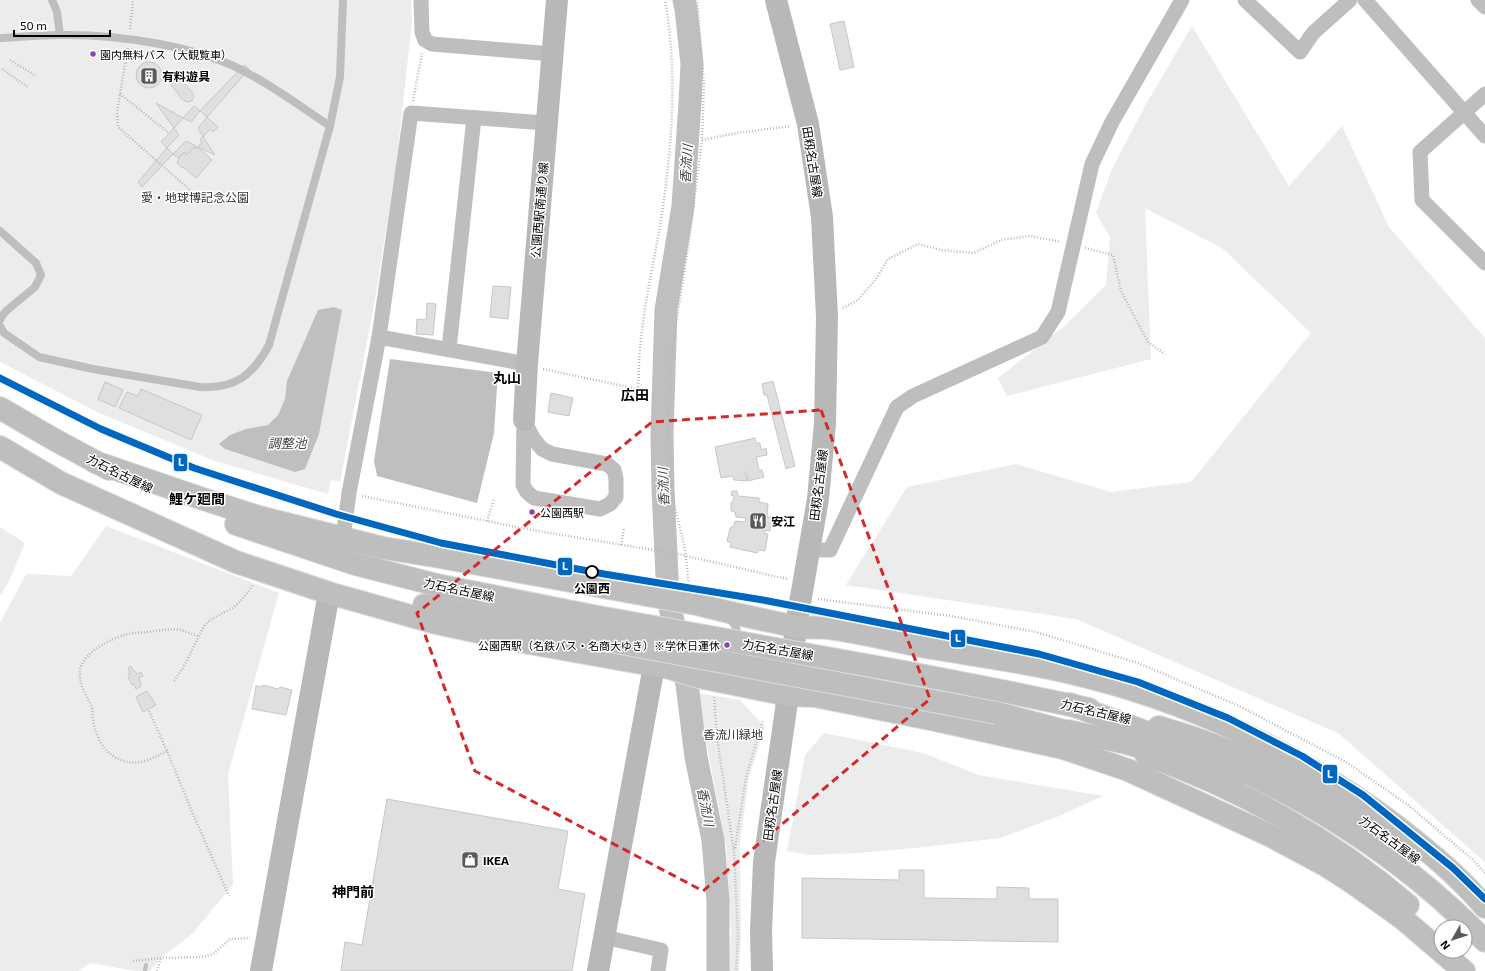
<svg xmlns="http://www.w3.org/2000/svg" width="1485" height="971" font-family="'Exo 2','Noto Sans JP',sans-serif">
	<style>
		.green { fill: #ececec }
		.water { fill: #bfbfbf }
		.lines { fill: none; stroke-linecap: round; stroke-linejoin: round }
		.stream { stroke: #bfbfbf; stroke-width: 4 }
		.river { stroke: #bfbfbf; stroke-width: 23 }
		.building { fill: #dfdfdf; stroke: #c7c7c7 }
		.primary-casing { stroke: #dbdbdb; stroke-width: 24 }
		.highway-casing { stroke: #dbdbdb; stroke-width: 24 }
		.path { stroke: #b9b9b9; stroke-width: 2.5; stroke-dasharray: 1 2; stroke-linecap: butt }
		.lane { stroke: #bebebe; stroke-width: 8 }
		.street { stroke: #bebebe; stroke-width: 15 }
		.secondary { stroke: #b8b8b8; stroke-width: 22 }
		.primary { stroke: #bebebe; stroke-width: 22 }
		.highway { stroke: #bebebe; stroke-width: 22 }
		.primary-bridge-casing { stroke: #dbdbdb; stroke-width: 24; stroke-linecap: butt }
		.primary-bridge { stroke: #bebebe; stroke-width: 22 }
		.rail-1-casing { stroke: #fff; stroke-width: 10 }
		.rail-1 { stroke: #0067c0; stroke-width: 7 }
		.marked { fill: none; stroke: #d62828; stroke-width: 3; stroke-dasharray: 8 5; stroke-linejoin: round }
		.bus-dot { fill: #8e44ad; stroke: #fff; stroke-width: 1.5 }
		.stop-dot { fill: #fff; stroke: #000; stroke-width: 2 }
		.labels { text-anchor: middle; dominant-baseline: central; stroke-width: 3; stroke-linejoin: round; paint-order: stroke }
		.bus-label { font-size: 11px; fill: #000; stroke: #fff; text-anchor: start }
		.poi-label { font-size: 12px; font-weight: bold; fill: #000; stroke: #fff; text-anchor: start }
		.street-label { font-size: 12px; fill: #000; stroke: #fff }
		.park-label { font-size: 12px; fill: #333; stroke: #fff }
		.stop-label { font-size: 12px; font-weight: bold; fill: #000; stroke: #fff }
		.water-label { font-size: 13px; font-style: italic; fill: #444; stroke: #fff }
		.quarter-label { font-size: 14px; font-weight: bold; fill: #000; stroke: #fff }
		.line-badge { stroke: #fff; stroke-width: 1.5 }
		.badge-label { font-size: 11px; text-anchor: middle; font-weight: bold; fill: #fff }
	</style>
	<rect width="100%" height="100%" fill="#fff"/>
	<!-- green -->
	<g class="green">
		<polygon points="0,0 411,0 412,21 396,166 375,300 340,482 331,480 328,494 215,461 97,412 0,362"/>
		<polygon points="1192,26 1289,186 1342,126 1389,227 1485,338 1485,862 1338,733 1076,619 846,585 907,487 1016,464 1111,492 1191,482 1311,333 1222,248 1145,208 1151,359 1007,396 998,378 1062,328 1106,285 1110,237 1096,213 1112,169 1146,104"/>
		<polygon points="106,526 279,593 228,774 233,885 192,934 161,958 150,971 135,971 90,963 78,971 0,971 0,623 26,574 71,576"/>
		<polygon points="0,527 25,543 9,581 0,596"/>
		<polygon points="697,693 740,700 765,727 749,777 740,844 741,934 739,971 728,971 731,934 726,846"/>
		<polygon points="824,733 923,753 978,775 1103,796 1059,816 1000,838 925,847 859,853 810,855 787,851 805,755"/>
	</g>
	<!-- water -->
	<g class="water">
		<polygon points="334,307 342,310 319,434 305,469 295,472 225,449 219,444 230,435 246,429 268,425 278,415 285,399 287,381 318,310"/>
		<polygon points="390,359 498,373 494,433 477,503 377,476 374,461"/>
	</g>
	<g class="lines">
		<!-- stream -->
		<polyline class="stream" points="145,971 146,965"/>
		<!-- river -->
		<polyline class="river" points="684,0 686,9 692,64 690,103 683,206 666,310 662,434 663,489 668,598 687,684 696,757 713,840 718,901 718,971"/>
	</g>
	<!-- building -->
	<g class="building">
		<polygon points="844,21 854,67 840,70 830,24"/>
		<circle cx="149" cy="75" r="13"/>
		<polygon points="244,65 249,69 207,117 200,111"/>
		<polygon points="175,77 179,77 193,93 194,97 192,101 187,102 182,99 171,85 171,81"/>
		<polygon points="156,103 183,118 174,128"/>
		<polygon points="194,106 200,111 191,122 183,118"/>
		<polygon points="207,117 218,127 213,132 210,129 203,137 198,128"/>
		<polygon points="174,128 179,135 167,148 161,142"/>
		<polygon points="203,137 215,155 198,147 202,142 200,140"/>
		<polygon points="186,141 198,147 196,149 194,147 186,155 184,152 179,158 173,154"/>
		<polygon points="194,147 196,149 198,147 212,160 196,178 183,167 182,168 177,163 179,158 184,152 186,155"/>
		<polygon points="167,148 173,154 142,187 138,182"/>
		<polygon points="493,286 511,287 508,319 490,317"/>
		<polygon points="427,303 436,304 433,335 416,334 417,319 426,320"/>
		<polygon points="773,381 795,466 786,469 767,395 764,395 762,384"/>
		<polygon points="105,382 123,390 115,407 98,399"/>
		<polygon points="141,389 202,415 191,440 119,408 127,392 138,396"/>
		<polygon points="551,393 573,398 569,416 548,412"/>
		<polygon points="755,438 756,443 760,443 761,450 766,448 767,455 756,457 759,470 762,470 764,477 748,481 747,472 745,472 747,481 734,480 732,476 721,478 715,447"/>
		<polygon points="732,491 737,491 738,496 759,498 759,502 768,504 767,517 772,517 770,531 765,530 765,534 768,534 765,551 759,550 757,553 730,547 731,543 727,541 730,528 734,526 735,521 745,522 746,518 736,517 735,512 731,511 731,502 733,502 734,496 731,495"/>
		<polygon points="131,666 133,671 135,671 137,674 141,672 143,676 139,677 141,686 136,689 134,684 132,685 128,678 130,677 128,674 130,673 128,668"/>
		<polygon points="263,685 278,689 280,687 292,690 286,715 252,709 256,686 262,687"/>
		<polygon points="147,691 156,705 143,712 136,697"/>
		<polygon points="387,799 568,831 558,889 585,894 572,971 341,971 345,942 362,945"/>
		<polygon points="899,870 924,870 924,898 997,899 997,887 1029,888 1029,899 1058,899 1058,942 802,938 802,878 899,880"/>
	</g>
	<g class="lines">
		<defs>
			<g id="primary">
				<polyline points="0,408 55,440 109,469"/>
				<polyline points="0,447 61,483 236,562 329,593 432,622 529,643 669,668 699,677 788,695 815,696 935,720 1063,748 1128,770 1269,835 1325,865 1353,883 1402,918 1464,971"/>
				<path d="M95,462L203,499L259,517L383,548L434,556L696,604C718,610 741,615 764,620C775,622 786,625 798,627C808,628 818,627 828,628C861,632 893,641 926,647C973,655 1020,661 1067,672C1186,699 1298,752 1395,825C1427,850 1459,876 1485,907"/>
				<polyline points="236,524 355,564 437,585 593,616"/>
				<polyline points="424,605 589,637"/>
				<polyline points="1003,691 1089,709"/>
				<polyline points="997,713 1087,737"/>
				<path d="M1159,727C1231,748 1298,777 1361,817"/>
				<path d="M1146,755C1241,788 1333,841 1408,905"/>
			</g>
			<g id="highway">
				<path d="M1070,704C1121,724 1173,740 1222,762C1321,805 1410,864 1485,941"/>
				<polyline points="1068,731 1126,743 1170,756"/>
			</g>
		</defs>
		<!-- primary casing -->
		<use href="#primary" class="primary-casing"/>
		<!-- highway casing -->
		<use href="#highway" class="highway-casing"/>
		<!-- path -->
		<g class="path">
			<polyline points="130,29 133,0"/>
			<polyline points="128,48 117,112 118,127 190,190"/>
			<polyline points="10,60 36,76"/>
			<polyline points="2,69 29,88"/>
			<polyline points="120,94 169,133"/>
			<polyline points="413,101 422,53"/>
			<polyline points="702,140 737,133 791,126"/>
			<polyline points="1085,248 1113,255 1121,291 1148,342 1165,354"/>
			<polyline points="843,308 858,300 876,279 888,259 918,244 941,250 974,253 1001,240 1030,236 1061,242"/>
			<path d="M543,369L638,389C639,369 639,350 642,331C646,294 655,257 661,220C672,148 678,73 665,0"/>
			<polyline points="362,496 532,530 678,554 787,579"/>
			<polyline points="487,521 494,499"/>
			<polyline points="621,545 624,528"/>
			<polyline points="689,587 685,549 672,495 668,421 673,342 689,242 702,140 704,85 697,0"/>
			<polyline points="818,599 951,616 1036,632 1138,663 1239,706 1346,762 1408,805 1472,859 1485,873"/>
			<path d="M174,681L183,668L204,626C212,617 224,613 234,607C242,601 247,593 253,585"/>
			<polyline points="714,697 717,737 734,852 738,937 736,971"/>
			<polyline points="149,711 167,751 190,807 229,896"/>
			<path d="M167,751C161,754 155,757 148,760C126,768 104,756 97,734C95,729 93,724 93,719C92,715 93,711 92,707C87,696 81,689 80,676C77,655 110,639 127,634L173,629L181,630L198,636"/>
			<polyline points="735,848 746,777 763,720"/>
			<polyline points="133,961 161,958 203,957 213,954 230,939 250,938"/>
			<polyline points="157,971 161,958"/>
		</g>
		<!-- lane -->
		<g class="lane">
			<polyline points="52,0 57,12 60,35"/>
			<path d="M2,38C21,37 41,35 60,35C118,34 201,46 251,75C279,90 304,109 330,126"/>
			<polyline points="0,231 36,263 41,275 35,287 6,311 2,316 0,320"/>
			<path d="M0,326L4,333L39,357L93,369L200,387C235,389 253,375 269,345L330,126L340,77L343,0"/>
			<path d="M729,618C741,630 743,649 732,663"/>
		</g>
		<!-- street -->
		<g class="street">
			<polyline points="421,0 422,32 425,40 432,44 552,54"/>
			<polyline points="1245,0 1300,52 1313,33 1350,0"/>
			<polyline points="1365,0 1485,136"/>
			<polyline points="1478,0 1485,7"/>
			<polyline points="1485,94 1420,152 1422,200 1485,263"/>
			<polyline points="379,337 527,364"/>
			<polyline points="449,349 474,118"/>
			<polygon points="524,420 533,438 542,449 552,454 607,464 614,470 616,479 616,497 610,504 600,509 534,498 527,492 523,485"/>
			<polyline points="343,538 349,493 379,337 411,113 546,123"/>
			<polyline points="809,550 830,550 897,407 913,396 1042,337 1058,312 1092,164 1112,122 1182,0"/>
			<polyline points="604,937 661,950 658,971"/>
		</g>
		<!-- secondary -->
		<g class="secondary">
			<polyline points="524,420 527,364 557,0"/>
			<polyline points="261,971 329,593"/>
			<polyline points="598,971 654,666"/>
			<polyline points="762,971 761,930 764,862 788,695 796,626 818,499 825,423 827,317 822,217 808,124 776,0"/>
		</g>
		<!-- primary -->
		<use href="#primary" class="primary"/>
		<!-- highway -->
		<use href="#highway" class="highway"/>
		<defs>
			<g id="primary-bridge">
				<polyline points="593,616 905,672 1003,691"/>
				<polyline points="589,637 997,713"/>
			</g>
		</defs>
		<!-- primary-bridge casing -->
		<use href="#primary-bridge" class="primary-bridge-casing"/>
		<!-- primary-bridge -->
		<use href="#primary-bridge" class="primary-bridge"/>
		<defs>
			<polyline id="rail-1" points="0,378 101,429 194,468 336,514 441,543 604,574 763,600 1039,654 1138,682 1228,718 1302,756 1363,795 1453,868 1485,899"/>
		</defs>
		<!-- rail-1 casing -->
		<use href="#rail-1" class="rail-1-casing"/>
		<!-- rail-1 -->
		<use href="#rail-1" class="rail-1"/>
	</g>
	<!-- marked area -->
	<path class="marked" d="M821,410L930,699L703,891L475,771L417,613L652,422Z"/>
	<!-- icons -->
	<defs>
		<symbol id="building-square" viewBox="-11 -11 22 22"><rect x="-9" y="-9" width="18" height="18" rx="4" fill="#595959" stroke="#fff"/><path d="M-4-6H4V6H1V3H-1V6H-4ZM-2.5-4.3h1.7v1.8h-1.7ZM.8-4.3h1.7v1.8H.8ZM-2.5-1h1.7V.8h-1.7ZM.8-1h1.7V.8H.8Z" fill="#fff"/></symbol>
		<symbol id="restaurant-square" viewBox="-11 -11 22 22"><rect x="-9" y="-9" width="18" height="18" rx="4" fill="#595959" stroke="#fff"/><path d="M-5-6h1v4h1v-4h1v4h1v-4h1v5L-1.5 .5V6h-2V.5L-5-1ZM5-6V6H3V1.5H1.5Q1.5-4 5-6Z" fill="#fff"/></symbol>
		<symbol id="shop-square" viewBox="-11 -11 22 22"><rect x="-9" y="-9" width="18" height="18" rx="4" fill="#595959" stroke="#fff"/><path d="M-5-2.5h2.3a2.7 3.5 0 0 1 5.4 0H5L5.5 6h-11ZM-1.5-2.5h3a1.5 2.3 0 0 0-3 0Z" fill="#fff"/></symbol>
	</defs>
	<g fill-rule="evenodd">
		<use href="#building-square" x="139" y="66" width="20" height="20"/>
		<use href="#restaurant-square" x="748" y="511" width="20" height="20"/>
		<use href="#shop-square" x="460" y="850" width="20" height="20"/>
	</g>
	<!-- markers -->
	<g class="bus-dot">
		<circle cx="93" cy="54" r="3.5"/>
		<circle cx="532" cy="512" r="3.5"/>
		<circle cx="727" cy="645" r="3.5"/>
	</g>
	<circle class="stop-dot" cx="592" cy="572" r="6"/>
	<g class="labels">
		<!-- bus labels -->
		<g class="bus-label">
			<text x="100" y="54">園内無料バス（大観覧車）</text>
			<text x="540" y="512">公園西駅</text>
			<text x="720" y="645" text-anchor="end">公園西駅（名鉄バス・名商大ゆき）※学休日運休</text>
		</g>
		<!-- poi labels -->
		<g class="poi-label">
			<text x="162" y="76">有料遊具</text>
			<text x="771" y="521">安江</text>
			<text x="483" y="860">IKEA</text>
		</g>
		<!-- street labels -->
		<g class="street-label">
			<text transform="translate(813 162) rotate(81)">田籾名古屋線</text>
			<text transform="translate(539 210) rotate(-85)">公園西駅南通り線</text>
			<text transform="translate(120 473) rotate(26)">力石名古屋線</text>
			<text transform="translate(818 485) rotate(-83)">田籾名古屋線</text>
			<text transform="translate(459 589) rotate(12)">力石名古屋線</text>
			<text transform="translate(778 649) rotate(10)">力石名古屋線</text>
			<text transform="translate(1096 711) rotate(13)">力石名古屋線</text>
			<text transform="translate(772 805) rotate(-82)">田籾名古屋線</text>
			<text transform="translate(1390 839) rotate(36)">力石名古屋線</text>
		</g>
		<!-- park labels -->
		<g class="park-label">
			<text x="195" y="197">愛・地球博記念公園</text>
			<text x="733" y="734">香流川緑地</text>
		</g>
		<!-- stop labels -->
		<g class="stop-label">
			<text x="592" y="588">公園西</text>
		</g>
		<!-- water labels -->
		<g class="water-label">
			<text transform="translate(686 164) rotate(-86)">香流川</text>
			<text x="287" y="443">調整池</text>
			<text transform="translate(663 487) rotate(-92)">香流川</text>
			<text transform="translate(706 807) rotate(79)">香流川</text>
		</g>
		<!-- quarter labels -->
		<g class="quarter-label">
			<text x="507" y="377">丸山</text>
			<text x="635" y="394">広田</text>
			<text x="197" y="498">鯉ケ廻間</text>
			<text x="353" y="891">神門前</text>
		</g>
	</g>
	<g class="line-badge">
		<rect x="173" y="453" width="15" height="19" rx="4" fill="#0067c0"/>
		<rect x="557" y="557" width="16" height="19" rx="4" fill="#0067c0"/>
		<rect x="950" y="629" width="16" height="19" rx="4" fill="#0067c0"/>
		<rect x="1322" y="764" width="16" height="20" rx="4" fill="#0067c0"/>
	</g>
	<g class="badge-label">
		<text x="181" y="466">L</text>
		<text x="565" y="570">L</text>
		<text x="958" y="642">L</text>
		<text x="1330" y="778">L</text>
	</g>
	<!-- north arrow -->
	<g transform="translate(1453 939) rotate(231)"><circle r="19" fill="#ffffff" stroke="#999999"/>
	<path d="M0-3L7 15L0 10L-7 15Z" fill="#595959"/>
	<text y="-6" font-size="11" font-weight="bold" text-anchor="middle" fill="#000000">N</text>
	</g>
	<!-- scale -->
	<path d="M14 30v6h96v-6" fill="none" stroke="#000000" stroke-width="2"/>
	<text x="20" y="30" font-size="12" fill="#000000" stroke="#ffffff" stroke-width="3" paint-order="stroke">50 m</text>
</svg>
